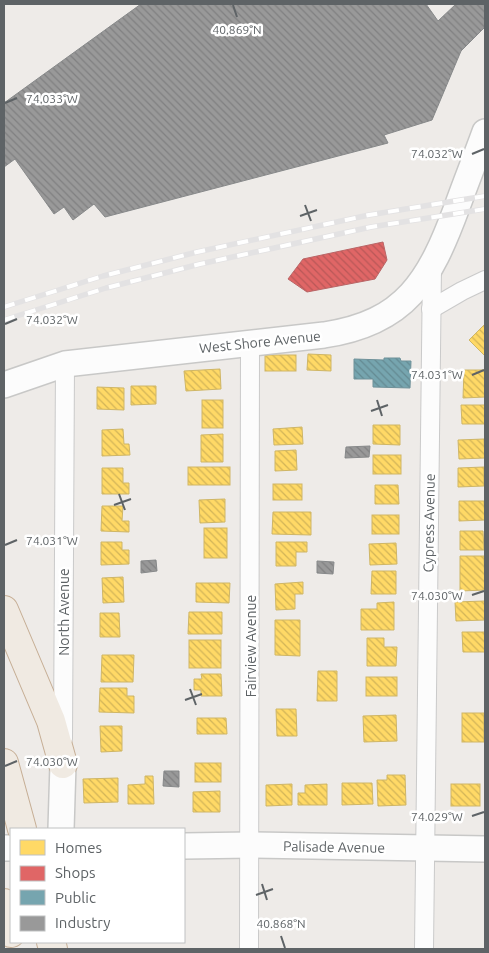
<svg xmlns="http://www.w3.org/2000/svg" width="489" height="953" font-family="Ubuntu,sans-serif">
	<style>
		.homes { fill: url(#homes-back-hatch); stroke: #cfb666 }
		.shops { fill: url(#shops-back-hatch); stroke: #b96566 }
		.public { fill: url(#public-back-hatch); stroke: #6f9199 }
		.industry { fill: url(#industry-back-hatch); stroke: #87898a }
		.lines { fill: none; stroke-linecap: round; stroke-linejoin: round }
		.street-casing { stroke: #cacaca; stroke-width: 20 }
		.secondary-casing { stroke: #c8c8c7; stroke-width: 28 }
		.highway-casing { stroke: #c6ae95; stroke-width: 30 }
		.street { stroke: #fcfcfc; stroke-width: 18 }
		.secondary { stroke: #fcfcfc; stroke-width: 25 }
		.highway { stroke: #f0eae2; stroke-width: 28 }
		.rail-casing { stroke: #e3e2e3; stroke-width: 5.5 }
		.rail { stroke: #fff; stroke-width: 4; stroke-dasharray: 11; stroke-linecap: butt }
		.ticks { fill: none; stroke: #5e6366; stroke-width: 2 }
		.labels { text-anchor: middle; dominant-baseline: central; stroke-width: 5; stroke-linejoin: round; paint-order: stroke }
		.street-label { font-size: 14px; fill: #5e6366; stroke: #fff }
		.ticks-label { font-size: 12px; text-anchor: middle; fill: #5e6366; stroke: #fff; stroke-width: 5; stroke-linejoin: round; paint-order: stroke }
	</style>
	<defs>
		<pattern id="homes-back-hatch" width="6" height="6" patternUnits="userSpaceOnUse" patternTransform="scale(1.25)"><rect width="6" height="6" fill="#ffd966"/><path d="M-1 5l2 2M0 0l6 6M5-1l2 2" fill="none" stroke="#d2b458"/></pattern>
		<pattern id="shops-back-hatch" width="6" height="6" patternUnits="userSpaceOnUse" patternTransform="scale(1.25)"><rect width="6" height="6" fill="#e06666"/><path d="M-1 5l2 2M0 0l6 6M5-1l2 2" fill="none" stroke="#b95858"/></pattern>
		<pattern id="public-back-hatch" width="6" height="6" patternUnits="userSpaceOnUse" patternTransform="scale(1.25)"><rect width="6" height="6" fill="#76a5af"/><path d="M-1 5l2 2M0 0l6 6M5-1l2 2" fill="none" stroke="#648a92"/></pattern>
		<pattern id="industry-back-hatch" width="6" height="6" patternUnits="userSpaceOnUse" patternTransform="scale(1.25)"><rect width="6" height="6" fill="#999"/><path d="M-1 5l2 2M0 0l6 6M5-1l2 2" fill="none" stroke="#808081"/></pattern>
	</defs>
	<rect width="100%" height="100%" fill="#eeebe8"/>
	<!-- homes -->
	<g class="homes">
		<polygon points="485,324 485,353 484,355 469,340"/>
		<polygon points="308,354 331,355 331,371 307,370"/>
		<rect x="265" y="355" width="31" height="16"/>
		<polygon points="220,369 221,389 186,391 184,371"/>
		<polygon points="464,370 485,370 485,397 463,398"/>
		<polygon points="131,386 156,386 156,404 131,405"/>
		<polygon points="97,387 124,388 124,410 97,409"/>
		<rect x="202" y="400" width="21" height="28"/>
		<polygon points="461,405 485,405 485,424 462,424"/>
		<polygon points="373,425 400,425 400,445 373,444"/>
		<polygon points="302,427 303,444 274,445 273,429"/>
		<polygon points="123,429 124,444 129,444 130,455 102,456 102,430"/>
		<polygon points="223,434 223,462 201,462 201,435"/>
		<polygon points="484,439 485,458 459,459 458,440"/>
		<polygon points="296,450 297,470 275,471 275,451"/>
		<rect x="373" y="455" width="28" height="19"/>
		<rect x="188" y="467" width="42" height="18"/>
		<polygon points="484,467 484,486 458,487 458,468"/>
		<polygon points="102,468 123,468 123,483 129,483 129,494 102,494"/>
		<rect x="273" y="484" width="29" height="16"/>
		<polygon points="375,485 398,485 399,504 375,504"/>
		<polygon points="225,499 225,522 200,523 199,500"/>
		<polygon points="459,501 484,501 485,520 459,521"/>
		<polygon points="102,506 123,506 122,521 129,521 129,532 101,531"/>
		<polygon points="273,512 311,512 311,535 272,534"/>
		<rect x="372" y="515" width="27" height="19"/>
		<rect x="204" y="528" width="23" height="30"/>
		<polygon points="460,531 483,531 484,550 460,550"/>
		<polygon points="101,542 122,542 122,550 129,550 129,564 101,565"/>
		<polygon points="276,542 307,542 307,552 296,552 296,566 276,566"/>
		<polygon points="396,543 397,564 370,565 369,544"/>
		<polygon points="460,556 484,556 485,590 460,591"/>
		<polygon points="372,571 396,571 396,594 371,594"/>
		<polygon points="123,577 124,602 103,603 102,578"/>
		<polygon points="303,582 303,594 295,594 295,609 276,610 275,584"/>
		<polygon points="196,583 230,583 229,603 196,602"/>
		<polygon points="485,601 485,620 456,621 455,602"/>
		<polygon points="394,602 394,630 361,630 361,609 377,609 377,603"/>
		<polygon points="189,612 222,612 222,634 188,634"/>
		<polygon points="100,613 119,613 120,637 100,637"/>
		<polygon points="275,620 300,620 300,656 275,655"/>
		<polygon points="462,632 485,632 485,652 463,652"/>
		<polygon points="367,638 384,638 384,647 397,647 396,666 367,666"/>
		<rect x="189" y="640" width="32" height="28"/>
		<polygon points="102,655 134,655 133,682 101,682"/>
		<polygon points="318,671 337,671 337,701 317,701"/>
		<polygon points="201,674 221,674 222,696 201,696 201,690 194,690 194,679 202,679"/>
		<rect x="366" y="677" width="31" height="19"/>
		<polygon points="100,688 127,688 127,696 134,696 134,713 99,712"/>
		<polygon points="276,709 296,709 297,736 277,736"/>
		<rect x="462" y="713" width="22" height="29"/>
		<polygon points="396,715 397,741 364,742 363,716"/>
		<polygon points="197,718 226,718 227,734 197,734"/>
		<polygon points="100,726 122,726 122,751 101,752"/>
		<rect x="195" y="763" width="26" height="19"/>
		<polygon points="387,775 405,775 406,805 378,806 377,780 387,780"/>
		<polygon points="145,776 153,776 154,804 128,804 128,785 145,784"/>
		<polygon points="118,778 118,802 84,803 83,779"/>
		<polygon points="342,783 372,783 373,804 342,805"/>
		<polygon points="292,784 292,805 266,806 266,785"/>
		<polygon points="327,784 327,805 298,805 298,793 305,793 305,785"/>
		<rect x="451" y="784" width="29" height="22"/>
		<polygon points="220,791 220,812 193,812 193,792"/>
	</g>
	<!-- shops -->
	<polygon class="shops" points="383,242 387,260 375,279 307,292 288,279 303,259"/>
	<!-- public -->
	<polygon class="public" points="384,358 400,358 401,361 411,361 410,388 373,387 373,379 354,379 354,359 384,360"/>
	<!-- industry -->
	<g class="industry">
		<polygon points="141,4 426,4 438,21 456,4 485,4 485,27 461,51 432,120 384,135 388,143 105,217 94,204 73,220 64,207 54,214 15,159 4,167 4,103"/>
		<polygon points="370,446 369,457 345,458 346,447"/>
		<polygon points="156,560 157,571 141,573 141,561"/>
		<polygon points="317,561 334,562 333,574 317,573"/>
		<polygon points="164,771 179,771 179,787 163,786"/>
	</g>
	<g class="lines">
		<defs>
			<g id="street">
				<polyline points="431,309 462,291 485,280"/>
				<polyline points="63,739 65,364"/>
				<polyline points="249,949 250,342"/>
				<polyline points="424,949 432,267"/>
			</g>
			<g id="secondary">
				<path d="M4,385L65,364L324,335C406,323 430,280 457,207C466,182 476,157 485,132"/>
				<polyline points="61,829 63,764"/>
				<polyline points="184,846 251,845 485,849"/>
				<polyline points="4,848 11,848"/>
			</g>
			<g id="highway">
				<polyline points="4,610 51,721 63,764"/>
				<polyline points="4,763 22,829"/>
				<polyline points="4,903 11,933"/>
				<polyline points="51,942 53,949"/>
			</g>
		</defs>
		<!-- street casing -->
		<use href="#street" class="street-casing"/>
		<!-- secondary casing -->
		<use href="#secondary" class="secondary-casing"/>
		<!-- highway casing -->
		<use href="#highway" class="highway-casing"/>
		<!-- street -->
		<use href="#street" class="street"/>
		<!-- secondary -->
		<use href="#secondary" class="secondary"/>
		<!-- highway -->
		<use href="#highway" class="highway"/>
		<defs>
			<g id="rail">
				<polyline points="4,307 103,276 197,252 369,215 485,196"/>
				<polyline points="4,320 106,288 200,264 371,227 485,209"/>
			</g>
		</defs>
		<!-- rail casing -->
		<use href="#rail" class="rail-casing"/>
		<!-- rail -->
		<use href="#rail" class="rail"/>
	</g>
	<!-- ticks -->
	<path class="ticks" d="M233,5L237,17M5,103L17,98M472,154L484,149M305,205L311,221M300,216L317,210M5,324L17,319M472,375L484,370M377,400L382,416M371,411L388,405M119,494L125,510M114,505L131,499M5,545L17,540M472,595L484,591M190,689L196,705M185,700L202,694M5,766L17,761M472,816L484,812M262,884L267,900M256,895L273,889M281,936L285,948"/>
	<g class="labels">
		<!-- street labels -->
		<g class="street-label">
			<text transform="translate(260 342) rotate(-6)">West Shore Avenue</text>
			<text transform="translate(429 523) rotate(-89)">Cypress Avenue</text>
			<text transform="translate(64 612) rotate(-90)">North Avenue</text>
			<text transform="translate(251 646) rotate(-90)">Fairview Avenue</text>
			<text transform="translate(334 847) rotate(1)">Palisade Avenue</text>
		</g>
	</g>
	<g class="ticks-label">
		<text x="237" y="34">40.869°N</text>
		<text x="52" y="103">74.033°W</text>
		<text x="437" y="158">74.032°W</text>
		<text x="52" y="324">74.032°W</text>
		<text x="437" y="379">74.031°W</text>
		<text x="52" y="545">74.031°W</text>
		<text x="437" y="600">74.030°W</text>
		<text x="52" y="766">74.030°W</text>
		<text x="437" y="821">74.029°W</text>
		<text x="281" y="928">40.868°N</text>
	</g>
	<!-- border -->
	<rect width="489" height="953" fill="none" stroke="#5e6366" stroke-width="10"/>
	<!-- legend -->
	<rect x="10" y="828" width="175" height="115" fill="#ffffff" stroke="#bfc1c2"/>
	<rect x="20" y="840" width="25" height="15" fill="#ffd966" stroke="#bfc1c2"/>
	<text x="55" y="853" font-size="15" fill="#5e6366">Homes</text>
	<rect x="20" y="866" width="25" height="15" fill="#e06666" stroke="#bfc1c2"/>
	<text x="55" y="878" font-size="15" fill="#5e6366">Shops</text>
	<rect x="20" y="890" width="25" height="15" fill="#76a5af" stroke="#bfc1c2"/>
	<text x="55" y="903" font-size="15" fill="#5e6366">Public</text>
	<rect x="20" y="916" width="25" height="15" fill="#999999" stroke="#bfc1c2"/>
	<text x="55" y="928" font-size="15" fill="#5e6366">Industry</text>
</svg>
